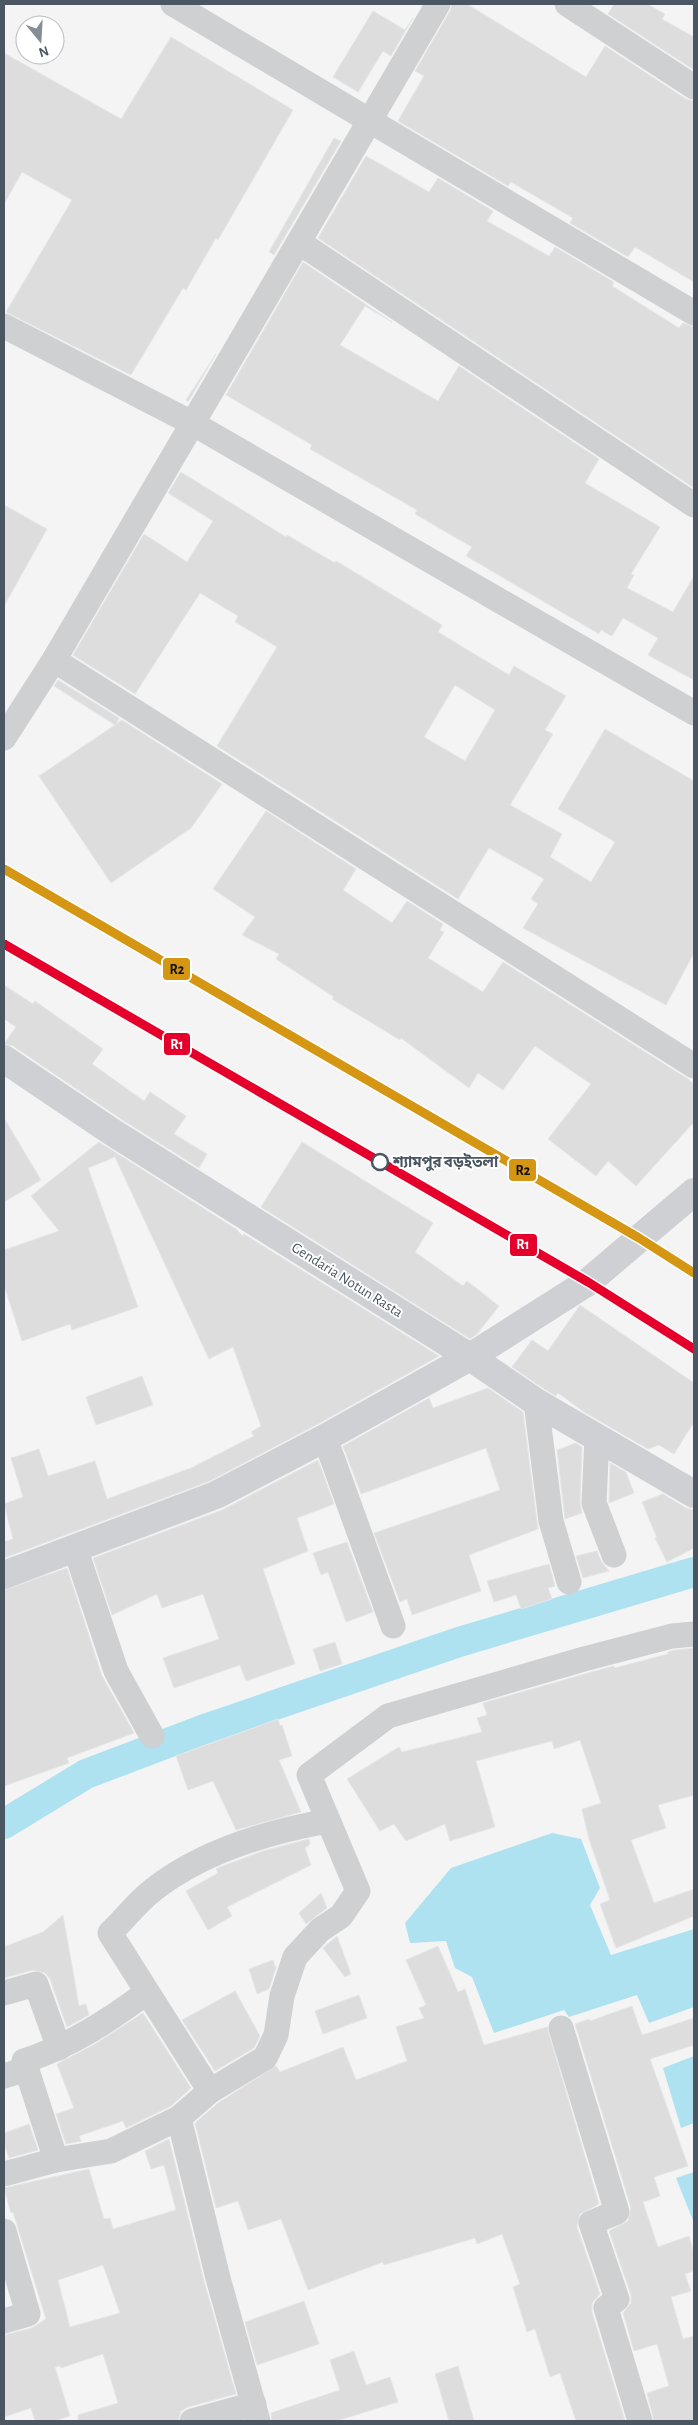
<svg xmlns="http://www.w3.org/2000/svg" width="698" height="2425" font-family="'Alegreya Sans','Noto Sans Bengali',sans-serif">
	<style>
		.water { fill: #aee2f0 }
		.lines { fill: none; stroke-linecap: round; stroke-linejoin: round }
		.canal { stroke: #aee2f0; stroke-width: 30 }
		.building { fill: #ddddde; stroke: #e5e6e7; fill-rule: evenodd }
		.minor { stroke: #ced0d2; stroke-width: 25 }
		.secondary { stroke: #ced0d4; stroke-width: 28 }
		.rail-1-casing { stroke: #fff; stroke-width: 12 }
		.rail-2-casing { stroke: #fff; stroke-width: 12 }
		.rail-1 { stroke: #e4002b; stroke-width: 9 }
		.rail-2 { stroke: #d49613; stroke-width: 9 }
		.stop-dot { fill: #fff; stroke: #4a5661; stroke-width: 2.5 }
		.labels { text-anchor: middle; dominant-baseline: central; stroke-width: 4; stroke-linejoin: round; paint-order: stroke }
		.stop-label { font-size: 15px; font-weight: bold; fill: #4a5661; stroke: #fff; text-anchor: start }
		.street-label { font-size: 15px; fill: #4a5661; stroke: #fff }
		.line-badge { stroke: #fff; stroke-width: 2 }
		.badge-label { font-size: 14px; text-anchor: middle; font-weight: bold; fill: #fff }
		.pale-badge-label { font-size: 14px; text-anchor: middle; font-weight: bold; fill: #111 }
	</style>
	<rect width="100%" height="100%" fill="#f4f4f4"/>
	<!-- water -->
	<g class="water">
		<polygon points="552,1833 581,1839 600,1888 590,1905 611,1955 694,1929 694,2007 649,2023 637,1995 569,2017 564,2010 494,2033 472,1977 455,1968 446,1941 410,1943 405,1923 451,1868"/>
		<polygon points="694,2056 694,2123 681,2128 663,2068"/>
		<polygon points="694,2172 694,2223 676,2178"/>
	</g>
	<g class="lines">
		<!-- canal -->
		<polyline class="canal" points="4,1824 86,1774 202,1730 459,1642 694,1572"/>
	</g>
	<!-- building -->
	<g class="building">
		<polygon points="452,4 467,4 586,77 605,46 686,99 694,101 694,282 635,247 628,257 570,223 573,218 511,182 508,186 398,121 424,76 415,71 450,11"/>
		<polygon points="614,4 647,4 665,14 662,19 694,37 694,70 608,14"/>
		<polygon points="373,11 405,30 413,18 391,56 383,51 358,92 333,77"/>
		<polygon points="171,37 293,110 218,240 216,238 186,290 183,288 131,375 6,312 72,200 22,172 4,204 4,53 121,119"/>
		<polygon points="334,138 341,141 274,255 269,252"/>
		<polygon points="366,156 429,192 438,178 493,211 487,221 549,256 555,247 614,282 612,286 679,328 683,323 694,327 694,488 318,238"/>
		<polygon points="303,262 392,322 365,306 340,345 438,401 459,366 599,459 585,483 660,527 631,574 634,575 627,588 673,612 694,576 694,680 648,655 658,638 623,618 612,636 601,630 599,634 466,556 472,547 415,514 417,510 310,449 312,445 226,395"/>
		<polygon points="216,354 188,402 186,400"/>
		<path d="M181,472L286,537L287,535L335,563L336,561L442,625L438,632L509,675L514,666L566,696L545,730L553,734L510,805L562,834L550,857L591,882L615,842L558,809L605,729L694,781V953L666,1005L523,928L538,904L531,899L544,879L489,848L458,899L217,746L277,647L235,622L238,616L200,593L135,694L73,655L144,534L187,562L213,521L168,493ZM455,685L495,710L465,761L424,737Z"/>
		<polygon points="4,505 47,529 4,606"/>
		<polygon points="58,680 119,718 116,724 122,720 222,784 191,828 111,883 39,776 115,725 54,686"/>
		<polygon points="266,811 356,869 343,890 392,923 407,901 443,924 440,930 444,932 428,958 483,992 503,962 688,1079 694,1084 694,1122 636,1186 608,1161 596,1176 548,1139 591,1084 535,1046 503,1090 478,1073 469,1088 401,1038 400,1040 332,999 334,997 276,959 279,954 242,935 255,917 213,889"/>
		<polygon points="4,985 33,1004 35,1001 103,1049 92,1064 144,1101 150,1092 186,1116 174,1134 207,1154 199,1168 121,1119 13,1046 4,1044 16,1027 4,1019"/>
		<polygon points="4,1118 41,1180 4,1202"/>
		<polygon points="99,1142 236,1229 243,1236 244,1234 439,1356 318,1424 210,1481 4,1558 4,1542 13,1539 4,1504 23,1497 11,1458 39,1449 48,1476 95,1461 107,1499 191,1468 254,1436 251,1432 261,1426 233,1347 209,1359 115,1157 88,1168 138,1307 72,1330 70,1324 22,1341 4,1285 4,1250 59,1231 31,1196"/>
		<polygon points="302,1142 433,1223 415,1252 463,1286 467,1281 499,1306 477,1334 470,1339 261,1207"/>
		<polygon points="580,1305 694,1383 694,1422 674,1454 659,1445 648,1449 584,1412 558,1393 556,1396 544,1389 512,1367 532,1340 548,1351"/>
		<polygon points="142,1376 153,1405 96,1425 86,1397"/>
		<polygon points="488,1388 523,1412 538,1529 469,1555 481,1591 412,1615 407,1599 400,1602 374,1533 500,1490 486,1448 361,1494 343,1446 429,1398 433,1408"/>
		<polygon points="576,1443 582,1447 580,1502 582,1513 565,1519 557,1450"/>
		<polygon points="318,1460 334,1504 297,1518 308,1551 263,1569 295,1664 246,1681 240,1665 174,1688 163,1658 219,1639 203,1594 162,1608 157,1594 112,1615 93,1558 222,1510"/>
		<polygon points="610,1463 626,1472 634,1493 609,1503"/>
		<polygon points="663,1494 686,1508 694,1510 694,1548 667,1562 655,1538 657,1538 642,1502"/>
		<polygon points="347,1542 373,1612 346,1622 328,1572 321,1575 313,1553"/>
		<polygon points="597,1551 601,1561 609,1571 583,1578 576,1556"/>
		<polygon points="549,1564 555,1586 548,1588 552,1599 521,1609 516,1595 494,1602 487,1581"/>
		<polygon points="67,1568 102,1676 134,1733 67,1758 69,1763 4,1786 4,1590"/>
		<polygon points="335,1642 342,1664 320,1671 313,1649"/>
		<polygon points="694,1648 694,1795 658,1805 666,1828 631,1840 654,1903 694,1889 694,1916 616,1948 600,1904 610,1900 589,1839 582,1809 601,1803 580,1740 554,1749 552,1741 476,1761 495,1827 450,1841 445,1824 406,1841 394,1824 380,1831 347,1779 399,1747 402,1752 482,1732 477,1718 487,1715 483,1703 588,1673 614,1666 615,1668 668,1654 668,1652 674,1650"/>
		<polygon points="278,1719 280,1726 282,1725 292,1756 279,1760 301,1812 236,1830 213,1781 188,1790 176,1756"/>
		<polygon points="309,1839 310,1844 305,1848 311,1865 227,1907 232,1916 208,1930 186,1891 218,1873 216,1869 220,1867 263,1851"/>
		<polygon points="321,1893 327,1908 306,1924 299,1913"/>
		<polygon points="63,1915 79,2006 86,2004 89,2015 67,2027 50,1979 45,1973 33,1970 4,1978 4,1947 43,1932"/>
		<polygon points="337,1936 351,1974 345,1977 323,1948"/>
		<polygon points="438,1946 458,1992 465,1989 484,2045 547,2027 599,2204 580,2214 577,2227 600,2294 592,2303 592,2312 625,2421 576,2421 560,2373 550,2377 535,2329 527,2332 513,2287 520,2284 502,2234 477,2244 475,2238 384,2265 383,2262 308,2290 281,2219 248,2230 238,2201 216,2208 195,2123 218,2103 276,2066 280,2072 343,2047 356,2080 407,2061 396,2027 424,2018 419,2008 426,2005 406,1960"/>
		<polygon points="273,1960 276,1968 269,1989 257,1994 249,1969"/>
		<polygon points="235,1991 260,2036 254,2048 215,2071 182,2020"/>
		<polygon points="359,1995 367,2018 323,2034 315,2011"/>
		<polygon points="632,2006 642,2035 694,2018 694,2045 650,2059 688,2166 654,2177 660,2196 643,2202 658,2247 689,2236 694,2253 694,2271 685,2274 691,2291 671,2297 683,2339 694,2336 694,2421 654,2421 647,2393 669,2386 657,2344 634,2351 623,2313 631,2303 631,2295 609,2231 628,2221 631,2208 575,2024 589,2019 590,2021"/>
		<polygon points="143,2013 191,2088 171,2106 126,2128 123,2121 79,2136 81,2141 66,2144 56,2114 74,2108 57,2064 95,2044"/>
		<polygon points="29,2124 38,2150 9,2158 4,2143 4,2133"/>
		<path d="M169,2139L204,2281L236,2394L188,2407L181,2411L178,2421H78V2415L118,2403L103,2354L61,2368L60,2366L55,2367L70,2416L54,2421H35L31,2408L4,2417V2335L32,2328L46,2319L13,2212L11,2213L4,2188L89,2169L104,2219L110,2218L113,2229L176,2210L164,2165L151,2169L145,2151ZM103,2265L120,2313L70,2327L58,2280Z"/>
		<polygon points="304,2301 319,2344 257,2365 245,2322"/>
		<polygon points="354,2351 366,2385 390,2377 398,2402 336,2421 272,2421 271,2413 340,2390 330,2360"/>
		<polygon points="458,2366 474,2421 449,2421 435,2374"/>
	</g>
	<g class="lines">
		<!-- minor -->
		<g class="minor">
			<polyline points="173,4 694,313"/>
			<polyline points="567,4 694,87"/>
			<polyline points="300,243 694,505"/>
			<polyline points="4,326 192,423 694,713"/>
			<polyline points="54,660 694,1066"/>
			<polyline points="4,738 54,660 438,4"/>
			<polyline points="536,1402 551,1521 569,1582"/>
			<polyline points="597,1437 594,1503 614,1555"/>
			<polyline points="325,1438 393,1626"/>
			<polyline points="75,1548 116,1671 152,1736"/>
			<polyline points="4,1993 36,1984 59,2048"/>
			<polyline points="561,2028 617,2212 591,2223 617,2299 606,2308 640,2421"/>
			<polyline points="4,2076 27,2069"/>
			<path d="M210,2091L110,1933C125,1919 137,1902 153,1890C202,1851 267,1832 328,1821"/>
			<polyline points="179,2118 210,2091 265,2058 276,2035 282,1996 295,1957 320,1930 341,1916 358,1891 309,1775 388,1716 584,1659 672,1636 694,1634"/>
			<path d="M56,2160L24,2061C70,2046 108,2021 146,1993"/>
			<polyline points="4,2174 56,2160 111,2151 179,2118 218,2278 258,2421"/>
			<polyline points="4,2231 28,2314 4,2321"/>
			<polyline points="192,2421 254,2404"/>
		</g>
		<!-- secondary -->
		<g class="secondary">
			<polyline points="4,1059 112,1132 470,1357 536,1402 694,1494"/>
			<polyline points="4,1575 216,1495 325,1438 470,1357 588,1282 694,1192"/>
		</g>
		<defs>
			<polyline id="rail-1" points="4,944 588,1282 694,1349"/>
			<polyline id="rail-2" points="4,869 639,1238 694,1273"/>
		</defs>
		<!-- rail-1 casing -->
		<use href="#rail-1" class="rail-1-casing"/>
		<!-- rail-2 casing -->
		<use href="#rail-2" class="rail-2-casing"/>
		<!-- rail-1 -->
		<use href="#rail-1" class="rail-1"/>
		<!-- rail-2 -->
		<use href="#rail-2" class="rail-2"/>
	</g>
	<!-- markers -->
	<circle class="stop-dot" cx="380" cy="1162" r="8"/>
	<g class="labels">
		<!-- stop labels -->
		<g class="stop-label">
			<text x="393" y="1162">শ্যামপুর বড়ইতলা</text>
		</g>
		<!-- street labels -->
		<g class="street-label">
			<text transform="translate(347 1280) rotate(32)">Gendaria Notun Rasta</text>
		</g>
	</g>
	<g class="line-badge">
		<rect x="162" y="957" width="29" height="24" rx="5" fill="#d49613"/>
		<rect x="163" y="1032" width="28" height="24" rx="5" fill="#e4002b"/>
		<rect x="508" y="1158" width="29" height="24" rx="5" fill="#d49613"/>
		<rect x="509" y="1233" width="29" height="24" rx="5" fill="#e4002b"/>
	</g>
	<g class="badge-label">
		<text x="177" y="1049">R1</text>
		<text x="523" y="1249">R1</text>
	</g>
	<g class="pale-badge-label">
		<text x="177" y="974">R2</text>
		<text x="523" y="1175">R2</text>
	</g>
	<!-- border -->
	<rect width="698" height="2425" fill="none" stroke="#4a5661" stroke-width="10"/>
	<!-- north arrow -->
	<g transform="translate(40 40) rotate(162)"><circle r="24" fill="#ffffff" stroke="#b7bbc0"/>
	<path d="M0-4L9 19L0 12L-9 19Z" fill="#868d94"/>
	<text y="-8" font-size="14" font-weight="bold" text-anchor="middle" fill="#4a5661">N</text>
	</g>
</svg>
